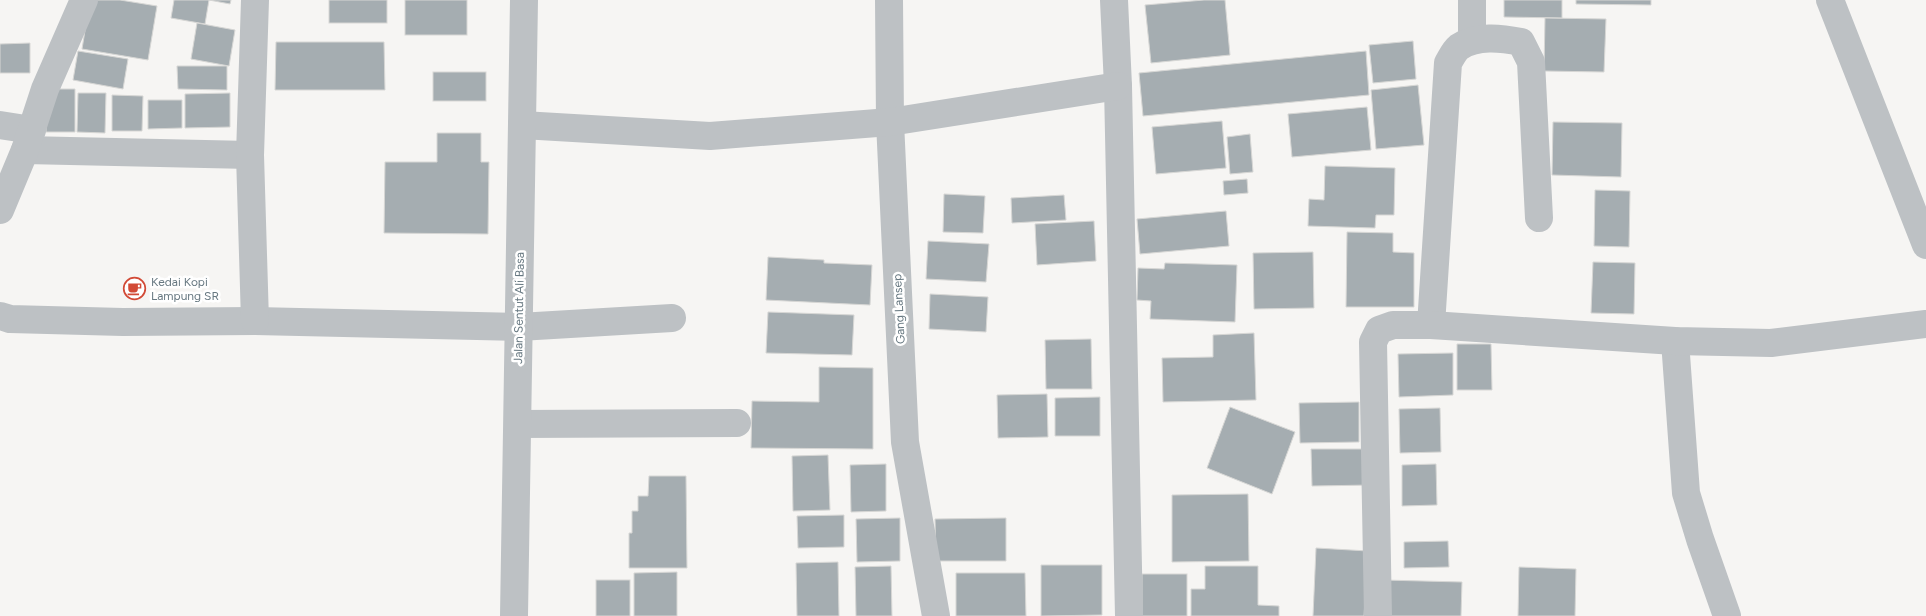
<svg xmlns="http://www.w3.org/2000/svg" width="1926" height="616" font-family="Figtree,sans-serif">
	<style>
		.building { fill: #a5adb1; stroke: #d7d7d5 }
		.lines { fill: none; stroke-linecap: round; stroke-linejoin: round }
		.minor { stroke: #bdc1c4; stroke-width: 28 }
		.labels { text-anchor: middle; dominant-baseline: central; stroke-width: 5; stroke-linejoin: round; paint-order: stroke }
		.poi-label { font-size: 12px; fill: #677881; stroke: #fff; text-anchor: start }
		.street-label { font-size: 12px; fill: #677881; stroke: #fff }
	</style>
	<rect width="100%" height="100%" fill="#f6f5f3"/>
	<!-- building -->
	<g class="building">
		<polygon points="90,0 120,0 157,6 148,60 82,49"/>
		<polygon points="174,0 209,0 205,24 171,18"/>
		<polygon points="209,0 231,0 230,4"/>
		<rect x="329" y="0" width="58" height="23"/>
		<rect x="405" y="0" width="62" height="35"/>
		<polygon points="1204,0 1225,0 1230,55 1151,63 1145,5"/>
		<polygon points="1504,0 1562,0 1562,18 1504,17"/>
		<polygon points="1576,0 1651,0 1651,5 1576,4"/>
		<polygon points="1545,18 1606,19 1604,72 1544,71"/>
		<polygon points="197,23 235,30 229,66 191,59"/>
		<polygon points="1413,41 1416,79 1373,83 1369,45"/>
		<polygon points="276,42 384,42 385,90 275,90"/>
		<polygon points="30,43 30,73 0,73 0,44"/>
		<polygon points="78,51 128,59 123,89 73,80"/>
		<polygon points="1366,51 1369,95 1143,116 1139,73"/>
		<polygon points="177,66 227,66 227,90 178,89"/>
		<rect x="433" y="72" width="53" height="29"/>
		<polygon points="1418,85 1424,145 1376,149 1371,90"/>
		<polygon points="47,89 75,89 75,132 46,132"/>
		<polygon points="78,93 106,93 105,133 77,132"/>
		<polygon points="230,93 230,127 185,128 185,94"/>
		<polygon points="112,95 143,96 142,131 112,131"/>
		<polygon points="148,100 182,100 182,128 148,129"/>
		<polygon points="1367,107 1371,150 1292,157 1288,114"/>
		<polygon points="1222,121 1226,168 1156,174 1152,127"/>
		<polygon points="1553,122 1622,123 1621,177 1552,175"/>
		<polygon points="437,133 481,133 481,162 489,162 488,234 384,233 385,162 437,162"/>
		<polygon points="1250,134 1253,172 1230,174 1227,137"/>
		<polygon points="1325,166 1395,168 1394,215 1376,215 1375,228 1308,226 1309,199 1324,200"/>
		<polygon points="1247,179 1248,193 1224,195 1223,181"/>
		<polygon points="1595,190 1630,191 1629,247 1594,246"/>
		<polygon points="944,194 985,196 983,233 943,232"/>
		<polygon points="1064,195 1066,220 1012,223 1011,198"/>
		<polygon points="1226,211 1229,246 1140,254 1137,219"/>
		<polygon points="1094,221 1096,261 1037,265 1035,224"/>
		<polygon points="1347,232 1393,233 1393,252 1414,253 1414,307 1346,307"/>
		<polygon points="928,241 989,244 986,282 926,279"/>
		<polygon points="1313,252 1314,308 1254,309 1253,253"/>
		<polygon points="768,257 824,260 824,263 872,265 870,305 766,300"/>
		<polygon points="1593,262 1635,263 1634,314 1591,313"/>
		<polygon points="1165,263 1237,265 1235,322 1150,319 1151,301 1137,300 1138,268 1164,269"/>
		<polygon points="930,294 988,297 986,332 929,329"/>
		<polygon points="768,312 854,315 852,355 766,353"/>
		<polygon points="1254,333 1256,400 1163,402 1162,358 1213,357 1213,335"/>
		<polygon points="1091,339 1092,389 1046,389 1045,340"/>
		<polygon points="1457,344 1491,344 1492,390 1457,390"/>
		<polygon points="1453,353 1453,395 1399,397 1398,354"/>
		<polygon points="819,367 873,368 873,449 751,448 752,401 819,402"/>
		<polygon points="1047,394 1048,437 998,438 997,395"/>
		<polygon points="1100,397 1100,436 1055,436 1055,398"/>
		<polygon points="1359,402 1359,442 1300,443 1299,403"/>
		<polygon points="1230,407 1295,432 1272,494 1207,468"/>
		<polygon points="1440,408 1441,452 1400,453 1399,409"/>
		<polygon points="1311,449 1370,449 1371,485 1312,486"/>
		<polygon points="828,455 830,510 793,511 792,456"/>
		<polygon points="886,464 886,511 851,512 850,465"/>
		<polygon points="1436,464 1437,505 1402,506 1402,465"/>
		<polygon points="649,476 686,476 687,568 629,568 629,533 632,533 632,511 638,511 638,496 648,496"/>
		<polygon points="1248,494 1249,561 1172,562 1172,495"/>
		<polygon points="844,515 844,547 798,548 797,516"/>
		<polygon points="900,518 900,561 857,562 856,519"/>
		<polygon points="1006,518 1006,561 936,561 935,519"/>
		<polygon points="1448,541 1449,567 1404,568 1404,542"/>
		<polygon points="1316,548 1368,551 1364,616 1313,616"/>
		<polygon points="838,562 839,616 797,616 796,563"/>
		<polygon points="1041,565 1102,565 1102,615 1041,616"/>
		<polygon points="891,566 892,616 856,616 855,567"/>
		<polygon points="1205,566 1258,566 1258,605 1279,606 1279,616 1191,616 1191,589 1205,589"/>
		<polygon points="1519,567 1576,569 1575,616 1518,616"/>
		<polygon points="677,572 677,616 634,616 634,573"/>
		<polygon points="956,573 1025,573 1026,616 956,616"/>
		<rect x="1142" y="574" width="45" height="42"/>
		<rect x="596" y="580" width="34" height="36"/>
		<polygon points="1383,580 1462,582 1461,616 1382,616"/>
	</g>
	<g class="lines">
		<!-- minor -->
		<g class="minor">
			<polyline points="889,0 890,122 905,442 936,616"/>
			<polyline points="1114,0 1118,86 1129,616"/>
			<polyline points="1472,0 1472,40"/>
			<polyline points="1830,0 1926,245"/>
			<polyline points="0,125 32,130"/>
			<polyline points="522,125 710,136 890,122 1118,86"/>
			<polyline points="25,150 250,155"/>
			<polyline points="0,210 25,150 45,89 84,0"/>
			<polyline points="0,316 10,319 123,322 255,321 519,327 672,318"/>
			<polyline points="255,321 250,155 255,0"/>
			<path d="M1431,325L1448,63C1451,58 1454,51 1459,47C1477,35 1501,38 1521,42L1531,62L1539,218"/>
			<polyline points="1675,341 1686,493 1700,539 1727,616"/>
			<polyline points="518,424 737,423"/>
			<polyline points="514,616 524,0"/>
			<polyline points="1378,616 1373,342 1379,330 1393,325 1431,325 1675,341 1771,343 1926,324"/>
		</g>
	</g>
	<!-- icons -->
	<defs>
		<symbol id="cafe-ring" viewBox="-11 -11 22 22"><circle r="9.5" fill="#fff" stroke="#d24a36" stroke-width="1.5"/><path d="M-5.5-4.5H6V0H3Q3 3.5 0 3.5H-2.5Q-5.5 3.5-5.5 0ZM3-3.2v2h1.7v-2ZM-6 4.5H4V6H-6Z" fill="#d24a36"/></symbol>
	</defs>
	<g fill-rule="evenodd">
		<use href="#cafe-ring" x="122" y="276" width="25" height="25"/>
	</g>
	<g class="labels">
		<!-- poi labels -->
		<g class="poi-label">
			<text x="151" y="282">Kedai Kopi<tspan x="151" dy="14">Lampung SR</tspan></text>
		</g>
		<!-- street labels -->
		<g class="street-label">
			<text transform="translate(519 308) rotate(-89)">Jalan Sentut Ali Basa</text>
			<text transform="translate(899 309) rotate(-93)">Gang Lansep</text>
		</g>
	</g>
</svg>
